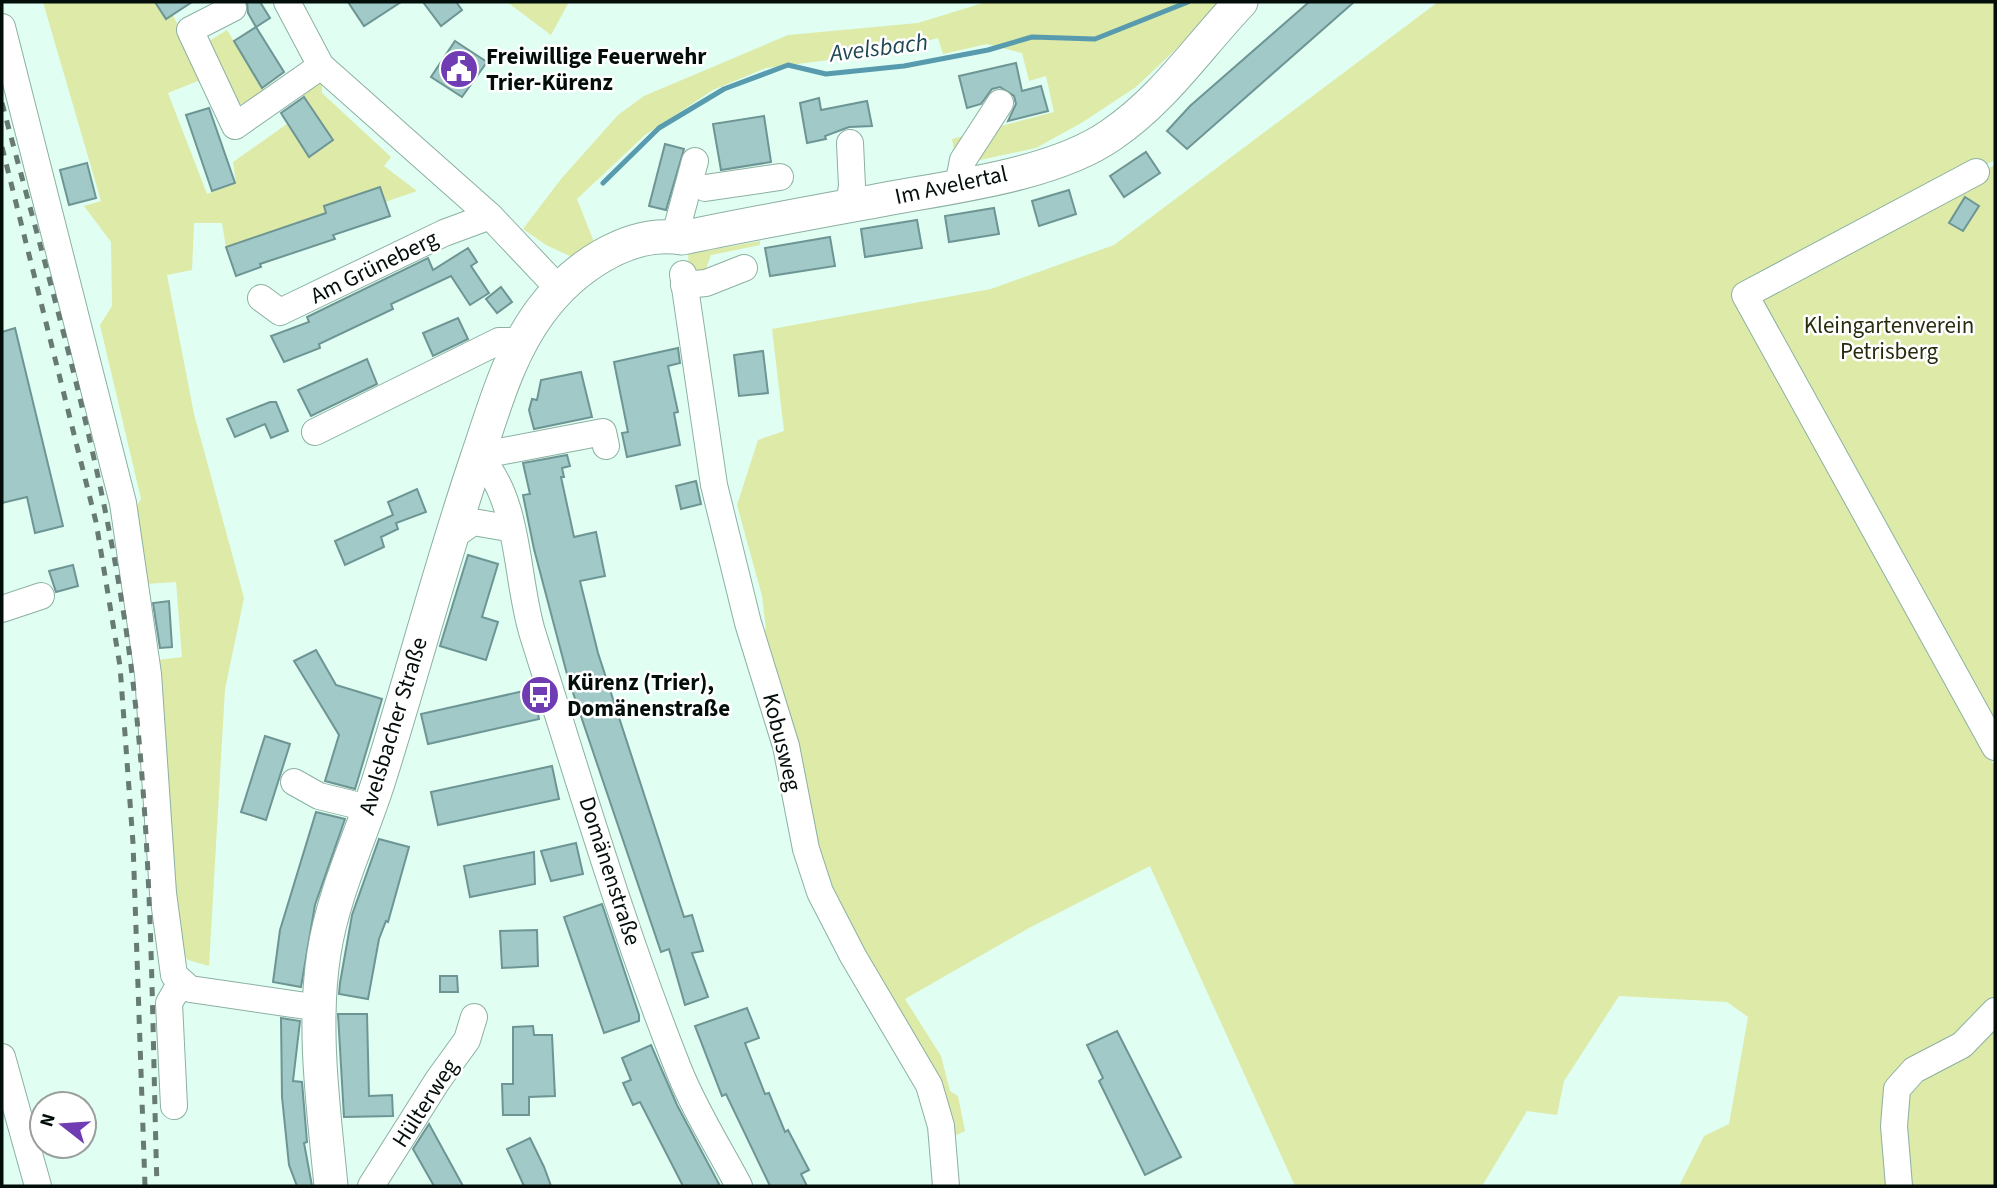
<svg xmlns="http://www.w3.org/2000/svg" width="1997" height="1188" font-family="'Source Sans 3',sans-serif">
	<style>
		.green { fill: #ddeaa8 }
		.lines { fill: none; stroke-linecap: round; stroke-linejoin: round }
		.stream { stroke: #589bae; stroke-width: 5 }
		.building { fill: #a0c9c8; stroke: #6d9594; stroke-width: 2 }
		.minor-casing { stroke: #8cb0a2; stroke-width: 28 }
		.major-casing { stroke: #8cb0a2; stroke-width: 35 }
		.minor { stroke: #fff; stroke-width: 26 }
		.major { stroke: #fff; stroke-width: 33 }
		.rail { stroke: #677a73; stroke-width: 5; stroke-dasharray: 9 9; stroke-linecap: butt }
		.labels { text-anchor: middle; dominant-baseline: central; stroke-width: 5; stroke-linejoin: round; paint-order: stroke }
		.poi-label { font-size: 23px; font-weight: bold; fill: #030e0a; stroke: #fff; text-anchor: start }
		.street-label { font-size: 23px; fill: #030e0a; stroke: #fff }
		.park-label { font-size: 23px; fill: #282d0e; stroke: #fff }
		.water-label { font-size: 24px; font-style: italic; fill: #1e4653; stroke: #fff }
	</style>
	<rect width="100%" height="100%" fill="#e0fef2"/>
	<!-- green -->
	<g class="green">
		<polygon points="43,2 155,2 166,18 173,15 203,79 168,93 207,194 236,183 233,162 287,124 309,156 333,141 302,94 305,85 322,84 322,93 391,157 384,166 417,191 385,202 380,187 324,206 326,213 226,247 222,223 194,223 192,270 167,275 194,414 244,598 225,689 209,966 188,960 180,950 158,660 182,657 176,582 145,584 132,514 141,499 100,325 112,306 111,242 84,206 101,201"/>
		<polygon points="507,2 569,2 551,35"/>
		<polygon points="986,2 1218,2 1214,13 1136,87 1083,122 1036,148 957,165 952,139 1054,112 1046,76 1029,81 1022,53 987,44 943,54 938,38 876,54 766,68 713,90 645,135 577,199 594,242 572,257 546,245 523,229 561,179 618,115 644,96 788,35 918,23"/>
		<polygon points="1438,2 1995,2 1995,160 1737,292 1995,767 1995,1186 1679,1186 1704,1136 1729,1124 1748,1017 1727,1002 1619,996 1564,1081 1557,1115 1527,1111 1482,1186 1295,1186 1150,866 1029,928 905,999 941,1056 950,1091 958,1096 965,1131 952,1137 828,889 762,633 766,629 762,596 737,505 758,440 784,431 772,329 991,289 1114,245"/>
		<polygon points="227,30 264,90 245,103 236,105 209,41"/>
		<polygon points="1995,165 1995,739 1743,294"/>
		<polygon points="760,241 760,245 711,255 703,277 690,279 688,254"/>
	</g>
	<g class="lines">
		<!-- stream -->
		<polyline class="stream" points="603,183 659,128 724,89 788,65 826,74 904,66 988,50 1032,37 1095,39 1188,2"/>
	</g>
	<!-- building -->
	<g class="building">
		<polygon points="155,2 192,2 166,19"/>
		<polygon points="247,2 260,2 270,18 256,27 248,13"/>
		<polygon points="348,2 401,2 364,26"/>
		<polygon points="423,2 456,2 462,10 441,26"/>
		<polygon points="1309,2 1354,2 1187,149 1167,131 1190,106"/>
		<polygon points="256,27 284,72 262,88 234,41"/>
		<polygon points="455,41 487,62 462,97 431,77"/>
		<polygon points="1016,63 1022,91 1041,86 1048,111 1008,121 1016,104 1014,96 1000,87 992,89 981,104 967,108 959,76"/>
		<polygon points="304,97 333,140 309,157 281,113"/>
		<polygon points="819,98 821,110 867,101 872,126 849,127 825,136 826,139 807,143 800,103"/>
		<polygon points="209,108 235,183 212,191 186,115"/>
		<polygon points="764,116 771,162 721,170 713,124"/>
		<polygon points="665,144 684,149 666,210 649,206"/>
		<polygon points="1146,152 1160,173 1124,197 1110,176"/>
		<polygon points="87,163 96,198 69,205 60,170"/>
		<polygon points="380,187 390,216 333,235 335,239 260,264 261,267 236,276 226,247 326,213 324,206"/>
		<polygon points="1069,190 1076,214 1039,226 1032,201"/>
		<polygon points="1965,197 1979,206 1963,231 1949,223"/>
		<polygon points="994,208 999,234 949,242 945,216"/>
		<polygon points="917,220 922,248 865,257 861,229"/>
		<polygon points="830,237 835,266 770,276 765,248"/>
		<polygon points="468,248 477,262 471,266 489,293 470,305 451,276 391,304 393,309 319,344 320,348 284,362 271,336 309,322 307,317 428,258 433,270"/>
		<polygon points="501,287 512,302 497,313 486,299"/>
		<polygon points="458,318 468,339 433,356 423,333"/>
		<polygon points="15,328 63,526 35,533 27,497 2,503 2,332"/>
		<polygon points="678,348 680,363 668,366 678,412 674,413 680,445 627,457 622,433 628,432 614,362"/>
		<polygon points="763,351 768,393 739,396 734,355"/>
		<polygon points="367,359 377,384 311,416 298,390"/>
		<polygon points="581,372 592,417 534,429 529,410 532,399 537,400 541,380"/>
		<polygon points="270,402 276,402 288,431 271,438 265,424 235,437 227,419"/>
		<polygon points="567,455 570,466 562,468 564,477 561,477 574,537 596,532 605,576 580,581 598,653 684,917 692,915 703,951 692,953 708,997 685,1005 669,949 661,952 568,678 534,549 523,495 530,494 523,463"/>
		<polygon points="696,481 701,504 681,509 676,486"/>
		<polygon points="417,489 426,512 396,523 398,529 381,537 384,547 345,565 335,541 393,515 388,502"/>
		<polygon points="468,555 498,564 482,617 498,622 486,660 440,646"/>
		<polygon points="73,565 78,586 56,592 49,571"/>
		<polygon points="169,601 172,647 160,648 153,603"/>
		<polygon points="316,650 336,685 382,699 355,789 325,781 339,735 294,661"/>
		<polygon points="533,689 539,719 428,744 421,714"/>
		<polygon points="265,736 290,744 266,820 241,812"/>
		<polygon points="552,766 559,799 438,825 431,792"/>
		<polygon points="316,812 345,819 315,905 301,987 273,982 280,930"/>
		<polygon points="379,839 409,847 388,922 386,921 379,939 368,999 339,994 340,983 352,915"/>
		<polygon points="576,843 583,874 551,881 541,851"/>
		<polygon points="534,852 535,884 470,897 464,866"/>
		<polygon points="602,904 639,1015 639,1021 604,1033 564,917"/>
		<polygon points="537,930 538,966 502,968 500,931"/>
		<polygon points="440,976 457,976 458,992 440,992"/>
		<polygon points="747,1008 759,1038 745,1043 765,1094 769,1093 785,1132 788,1130 809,1170 801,1174 807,1186 770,1186 726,1094 722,1096 695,1026"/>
		<polygon points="338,1014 367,1014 369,1096 392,1095 393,1116 344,1117"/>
		<polygon points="281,1018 300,1021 293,1081 302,1082 307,1142 304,1143 312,1186 297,1186 289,1165 282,1097"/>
		<polygon points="533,1026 534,1035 552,1035 555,1096 529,1097 529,1115 503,1115 502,1084 513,1084 513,1027"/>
		<polygon points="1117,1031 1181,1157 1145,1175 1099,1081 1103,1078 1087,1045"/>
		<polygon points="651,1045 677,1105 720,1186 683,1186 640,1102 633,1105 623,1083 631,1080 622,1058"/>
		<polygon points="429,1124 463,1186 434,1186 413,1149"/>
		<polygon points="530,1138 544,1167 551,1186 524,1186 507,1149"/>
	</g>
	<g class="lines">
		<defs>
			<g id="minor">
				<polyline points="287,2 321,66 490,216 560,290"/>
				<polyline points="233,8 190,30 235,126 321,66"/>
				<polyline points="2,27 123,503 148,674 163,893 174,975 190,989 320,1008"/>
				<polyline points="1976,172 1745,295 1995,747"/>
				<polyline points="958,186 963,160 1000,103"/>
				<polyline points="705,188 780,177"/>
				<polyline points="849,205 852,186 850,143"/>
				<polyline points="682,238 678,224 695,161"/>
				<polyline points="683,274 714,485 748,623 786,746 806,849 820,892 853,956 929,1085 941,1126 946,1186"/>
				<polyline points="684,285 706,283 744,268"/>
				<polyline points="261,298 280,312 444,233 490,216"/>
				<polyline points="315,432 499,341 521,341"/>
				<path d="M478,456C521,499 515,578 533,635C579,780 622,927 678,1068C694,1109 719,1148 739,1186"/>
				<polyline points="478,456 603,432 606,446"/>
				<polyline points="450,538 473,522 502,527"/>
				<polyline points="2,609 41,596"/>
				<polyline points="294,782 319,796 368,808"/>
				<polyline points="2,1057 38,1186"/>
				<polyline points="174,1106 169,1003 180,984"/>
				<polyline points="371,1186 438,1080 467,1040 474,1017"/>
				<polyline points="1899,1186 1894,1126 1897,1089 1914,1070 1962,1045 1995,1011"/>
			</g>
			<path id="major" d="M331,1186C324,1111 312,1029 324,953C333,894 360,839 378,783C412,676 440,567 476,461C494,409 507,357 540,312C571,270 627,229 682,238C748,224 815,212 881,200C950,187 1054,175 1111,135C1164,99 1198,47 1241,2"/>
		</defs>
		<!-- minor casing -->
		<use href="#minor" class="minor-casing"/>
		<!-- major casing -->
		<use href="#major" class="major-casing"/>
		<!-- minor -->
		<use href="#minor" class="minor"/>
		<!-- major -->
		<use href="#major" class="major"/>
		<!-- rail -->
		<g class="rail">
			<path d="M2,103C45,266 94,430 121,597C153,791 151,990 157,1186"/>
			<polyline points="2,147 96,522 120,666 133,843 145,1186"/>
		</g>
	</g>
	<!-- icons -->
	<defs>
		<symbol id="civic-disc" viewBox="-11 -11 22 22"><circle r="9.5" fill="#6f3cb4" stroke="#fff"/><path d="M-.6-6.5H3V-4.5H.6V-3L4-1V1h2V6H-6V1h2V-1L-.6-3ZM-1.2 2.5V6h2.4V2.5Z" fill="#fff"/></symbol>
		<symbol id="bus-disc" viewBox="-11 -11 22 22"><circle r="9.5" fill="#6f3cb4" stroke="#fff"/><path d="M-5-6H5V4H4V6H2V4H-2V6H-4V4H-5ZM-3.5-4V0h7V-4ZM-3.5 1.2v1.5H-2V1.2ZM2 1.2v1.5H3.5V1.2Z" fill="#fff"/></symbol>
	</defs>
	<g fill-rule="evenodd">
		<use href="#civic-disc" x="437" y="47" width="44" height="44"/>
		<use href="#bus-disc" x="518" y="673" width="44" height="44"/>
	</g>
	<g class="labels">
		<!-- poi labels -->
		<g class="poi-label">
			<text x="486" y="56">Freiwillige Feuerwehr<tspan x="486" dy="26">Trier-Kürenz</tspan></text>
			<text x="567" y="682">Kürenz (Trier),<tspan x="567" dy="26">Domänenstraße</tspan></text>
		</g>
		<!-- street labels -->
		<g class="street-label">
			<text transform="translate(951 185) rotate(-12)">Im Avelertal</text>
			<text transform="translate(374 267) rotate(-26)">Am Grüneberg</text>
			<text transform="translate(393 726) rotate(-73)">Avelsbacher Straße</text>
			<text transform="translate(782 742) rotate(76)">Kobusweg</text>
			<text transform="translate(610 871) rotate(72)">Domänenstraße</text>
			<text transform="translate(425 1103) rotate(-57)">Hülterweg</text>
		</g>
		<!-- park labels -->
		<g class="park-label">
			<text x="1889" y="325">Kleingartenverein<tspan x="1889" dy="26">Petrisberg</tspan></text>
		</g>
		<!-- water labels -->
		<g class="water-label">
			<text transform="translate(879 48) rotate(-7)">Avelsbach</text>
		</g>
	</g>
	<!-- border -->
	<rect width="1997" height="1188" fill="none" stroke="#030e0a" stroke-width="7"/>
	<!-- north arrow -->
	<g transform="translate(63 1125) rotate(287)"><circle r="33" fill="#ffffff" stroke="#9a9f9d" stroke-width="2"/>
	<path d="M0-5L12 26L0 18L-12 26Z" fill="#6f3cb4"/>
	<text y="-10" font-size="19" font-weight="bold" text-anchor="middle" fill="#030e0a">N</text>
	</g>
</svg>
